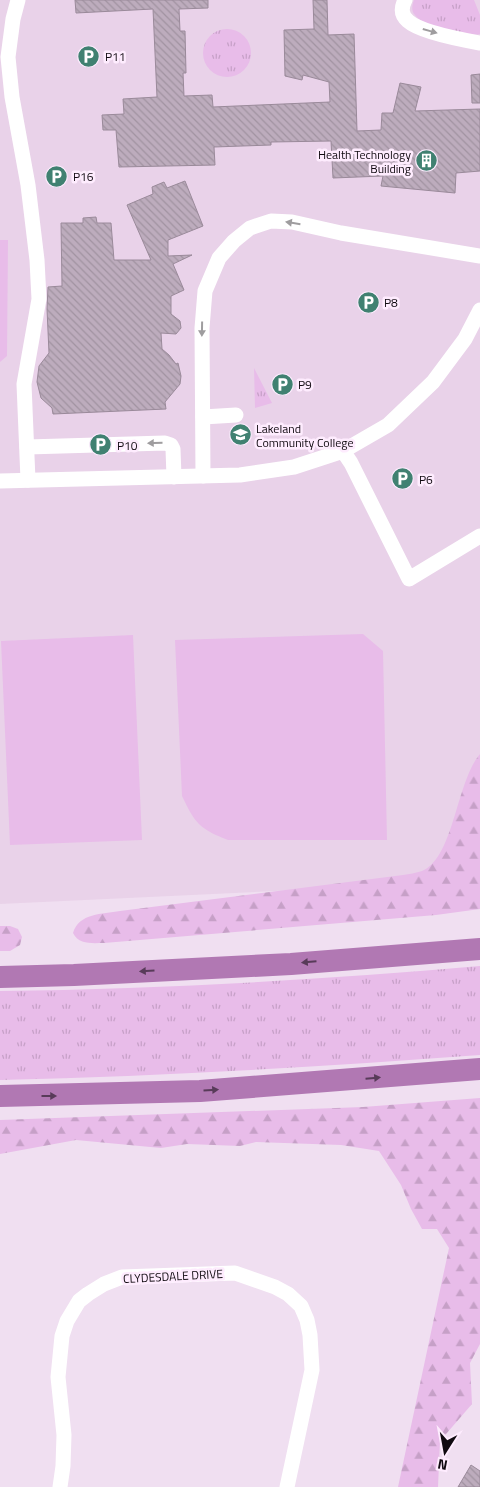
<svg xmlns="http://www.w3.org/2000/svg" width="480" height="1487" font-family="'Titillium Web',sans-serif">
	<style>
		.built { fill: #e9d2e9 }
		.grass { fill: url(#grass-tufts) }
		.forest { fill: url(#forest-firs) }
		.garden { fill: #e8bce9 }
		.building { fill: url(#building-back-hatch); stroke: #9a8a9a }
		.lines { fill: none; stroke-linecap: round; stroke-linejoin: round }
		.minor { stroke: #fff; stroke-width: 15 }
		.highway { stroke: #b178b3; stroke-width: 22 }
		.oneway { fill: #9f9d9f }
		.oneway2 { fill: #583b59 }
		.labels { text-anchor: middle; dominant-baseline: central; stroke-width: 5; stroke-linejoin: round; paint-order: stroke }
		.poi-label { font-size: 12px; fill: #100a10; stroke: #feecfe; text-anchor: start }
		.street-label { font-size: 12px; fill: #100a10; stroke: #feecfe }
	</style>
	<defs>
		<pattern id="grass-tufts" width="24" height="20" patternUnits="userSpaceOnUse" patternTransform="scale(1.25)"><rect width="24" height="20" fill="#e8bce9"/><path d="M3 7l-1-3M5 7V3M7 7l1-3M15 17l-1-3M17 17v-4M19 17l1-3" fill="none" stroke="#c6a0c7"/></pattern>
		<pattern id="forest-firs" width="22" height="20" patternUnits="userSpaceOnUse" patternTransform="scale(1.25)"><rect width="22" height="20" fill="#e8bce9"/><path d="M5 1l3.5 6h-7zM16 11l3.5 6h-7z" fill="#c6a0c7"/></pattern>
		<pattern id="building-back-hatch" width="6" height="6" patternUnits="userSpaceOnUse" patternTransform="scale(1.25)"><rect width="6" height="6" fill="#bdacbd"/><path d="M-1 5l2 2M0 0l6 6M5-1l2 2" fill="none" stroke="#a193a1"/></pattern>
	</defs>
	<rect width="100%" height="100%" fill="#f0dff1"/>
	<!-- built -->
	<polygon class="built" points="0,0 480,0 480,870 465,882 0,904"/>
	<!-- grass -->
	<g class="grass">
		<path d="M414,0H474L480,15V34C468,37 422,26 415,15C411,11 412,5 414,0Z"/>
		<circle cx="227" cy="53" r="24"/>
		<polygon points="254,368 272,403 255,408"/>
		<path d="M480,966V1055C320,1067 160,1076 0,1080V991C160,989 320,980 480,966Z"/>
	</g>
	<!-- forest -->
	<g class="forest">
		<path d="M480,754V909L436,915L104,943C92,943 79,945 73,933C79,913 102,914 120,911L403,875C409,874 416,873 422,871C454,858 456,782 480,754Z"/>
		<polygon points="0,926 10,926 18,929 22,937 20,945 10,951 0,951"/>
		<polygon points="480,1098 480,1344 470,1363 472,1404 440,1441 438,1487 398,1487 449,1248 437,1229 422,1229 411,1209 401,1185 379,1151 341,1145 256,1142 240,1146 187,1144 161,1148 76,1140 0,1154 0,1120 363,1107"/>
	</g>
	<!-- garden -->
	<g class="garden">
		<polygon points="0,240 8,240 7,356 0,362"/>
		<path d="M363,634L383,651L387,840H228C199,829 195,823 182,796L175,640Z"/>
		<polygon points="133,635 142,840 10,845 1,641"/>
	</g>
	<!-- building -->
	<g class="building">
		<polygon points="75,0 208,0 208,8 179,9 180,31 185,31 186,73 183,73 184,96 212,95 213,107 330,102 329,82 303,75 302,80 285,76 284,30 314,29 313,0 327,0 328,35 354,34 357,131 381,130 382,113 393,113 400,83 421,87 415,111 480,109 480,171 456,173 455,193 381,186 383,176 333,178 331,141 271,142 271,145 214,147 215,165 119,167 116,130 103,130 102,115 124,114 123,99 157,97 153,9 76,13"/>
		<polygon points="480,74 480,103 472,103 471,75"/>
		<polygon points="185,181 203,226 168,240 168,256 192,255 173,264 184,290 171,296 171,314 180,321 181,328 176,334 161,333 162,349 169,355 176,364 178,363 181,376 180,384 165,402 166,409 53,414 52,408 41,398 37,382 39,366 49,353 47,309 48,287 62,286 61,223 83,223 83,218 96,217 97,223 111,223 114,260 151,260 127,205 153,194 152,187 164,182 167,188"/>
		<polygon points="471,1465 480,1471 480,1487 458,1487"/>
	</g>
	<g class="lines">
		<!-- minor -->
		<g class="minor">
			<polyline points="18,0 13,19 8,57 12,97 28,185 37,260 39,299 24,384 28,480"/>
			<path d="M405,0C401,8 401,15 408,21C420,32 463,40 480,43"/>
			<polyline points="203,417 236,415"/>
			<polyline points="27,447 165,443 171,445 173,449 174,477"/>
			<polyline points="343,451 351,463 409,579 480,536"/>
			<polyline points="203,476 202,328 205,291 219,258 234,241 250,228 271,221 292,222 341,233 480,256"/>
			<polyline points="0,481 240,475 294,467 343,451 388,425 433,382 465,339 480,310"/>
			<polyline points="60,1487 63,1466 64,1435 58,1377 62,1336 67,1321 79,1301 88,1294 104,1284 122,1277 235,1273 275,1287 288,1294 301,1306 307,1320 310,1335 312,1370 287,1487"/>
		</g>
		<!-- highway -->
		<g class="highway">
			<polyline points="0,977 74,975 291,964 480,949"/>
			<polyline points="0,1096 200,1091 480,1069"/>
		</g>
	</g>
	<!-- one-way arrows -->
	<defs><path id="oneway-solid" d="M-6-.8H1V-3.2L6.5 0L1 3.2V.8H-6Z" transform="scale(1.25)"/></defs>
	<g class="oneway">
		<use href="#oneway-solid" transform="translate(430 31) rotate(16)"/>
		<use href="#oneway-solid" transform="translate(293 223) rotate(-171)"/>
		<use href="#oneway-solid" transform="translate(202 329) rotate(91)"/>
		<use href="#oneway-solid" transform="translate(155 443) rotate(179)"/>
	</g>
	<g class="oneway2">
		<use href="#oneway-solid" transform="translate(309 962) rotate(175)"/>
		<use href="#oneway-solid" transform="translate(147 971) rotate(177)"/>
		<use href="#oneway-solid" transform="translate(373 1078) rotate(-5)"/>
		<use href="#oneway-solid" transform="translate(211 1090) rotate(-4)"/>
		<use href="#oneway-solid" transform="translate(49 1096)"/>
	</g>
	<!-- icons -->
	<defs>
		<symbol id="parking-disc" viewBox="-11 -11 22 22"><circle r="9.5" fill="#408171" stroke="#feecfe"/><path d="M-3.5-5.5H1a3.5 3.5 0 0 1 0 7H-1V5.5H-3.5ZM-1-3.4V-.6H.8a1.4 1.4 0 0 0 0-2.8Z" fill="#fff"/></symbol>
		<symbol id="building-disc" viewBox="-11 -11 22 22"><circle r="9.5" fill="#408171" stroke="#feecfe"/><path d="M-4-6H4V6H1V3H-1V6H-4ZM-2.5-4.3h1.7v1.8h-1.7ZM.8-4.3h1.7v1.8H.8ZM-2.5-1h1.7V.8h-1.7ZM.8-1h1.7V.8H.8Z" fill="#fff"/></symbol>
		<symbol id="university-disc" viewBox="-11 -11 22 22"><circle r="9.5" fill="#408171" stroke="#feecfe"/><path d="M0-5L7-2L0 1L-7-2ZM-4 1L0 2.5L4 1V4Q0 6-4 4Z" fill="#fff"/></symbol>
	</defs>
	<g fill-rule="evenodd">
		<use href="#parking-disc" x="76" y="44" width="25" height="25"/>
		<use href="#building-disc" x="414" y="148" width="25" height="25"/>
		<use href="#parking-disc" x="44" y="164" width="25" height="25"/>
		<use href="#parking-disc" x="356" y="290" width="25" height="25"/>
		<use href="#parking-disc" x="270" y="372" width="25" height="25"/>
		<use href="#university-disc" x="228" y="422" width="25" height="25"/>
		<use href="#parking-disc" x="88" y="432" width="25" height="25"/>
		<use href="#parking-disc" x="390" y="466" width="25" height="25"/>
	</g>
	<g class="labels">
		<!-- poi labels -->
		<g class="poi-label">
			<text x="105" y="56">P11</text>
			<text x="411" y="154" text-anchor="end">Health Technology<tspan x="411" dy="14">Building</tspan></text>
			<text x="73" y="176">P16</text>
			<text x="384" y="302">P8</text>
			<text x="298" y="384">P9</text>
			<text x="256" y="428">Lakeland<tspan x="256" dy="14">Community College</tspan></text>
			<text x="117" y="445">P10</text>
			<text x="419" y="479">P6</text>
		</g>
		<!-- street labels -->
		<g class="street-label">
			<text transform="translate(173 1276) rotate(-3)">CLYDESDALE DRIVE</text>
		</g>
	</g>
	<!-- north arrow -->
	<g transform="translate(445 1452) rotate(191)" stroke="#feecfe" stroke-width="4" paint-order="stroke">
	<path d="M0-4L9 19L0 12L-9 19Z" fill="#100a10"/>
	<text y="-8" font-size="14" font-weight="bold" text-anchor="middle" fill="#100a10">N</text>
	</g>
</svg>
